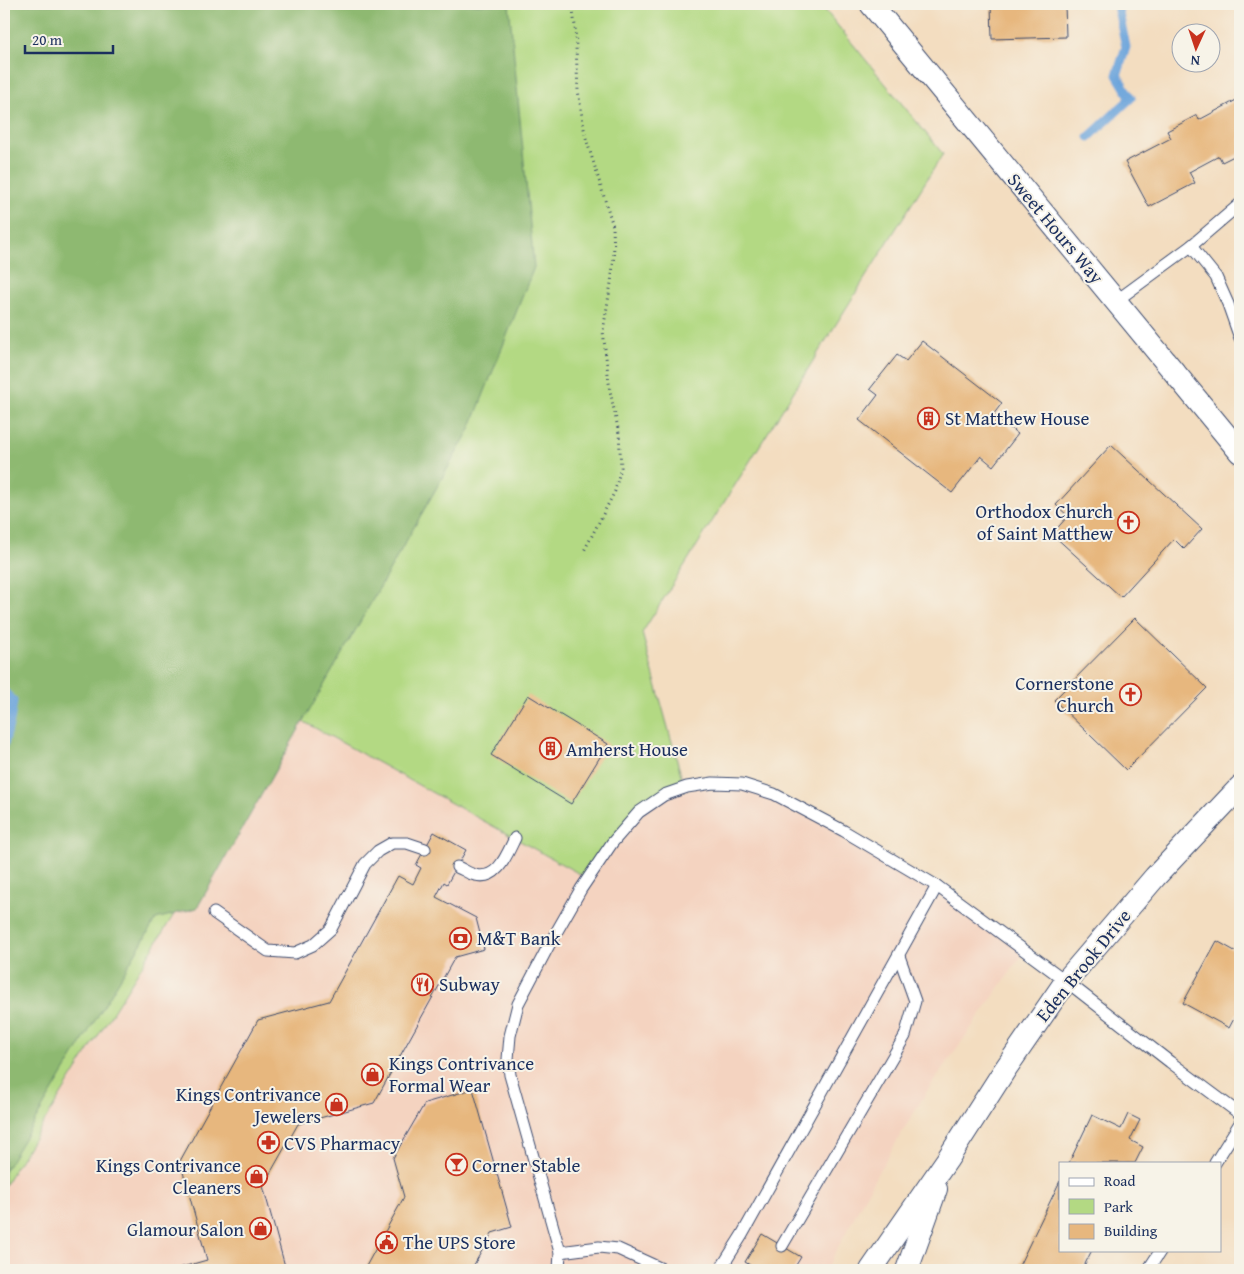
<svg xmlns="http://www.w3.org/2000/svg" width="1244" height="1274" font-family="'Gentium Book Plus',serif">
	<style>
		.built { fill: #f4d3c0 }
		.green { fill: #b3d983; stroke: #678470 }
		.forest { fill: #8eb971; stroke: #547468 }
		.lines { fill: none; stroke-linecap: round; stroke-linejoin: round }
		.stream { stroke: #6ca4db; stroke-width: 9 }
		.building { fill: #e7b77e }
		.service-casing { stroke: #3b496d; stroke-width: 13 }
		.minor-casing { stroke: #3b496d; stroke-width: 24 }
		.path { stroke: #3b496d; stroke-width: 3; stroke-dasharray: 1 4; stroke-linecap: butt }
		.service { stroke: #fff; stroke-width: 11 }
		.minor { stroke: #fff; stroke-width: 22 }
		.labels { text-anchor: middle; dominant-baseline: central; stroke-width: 4; stroke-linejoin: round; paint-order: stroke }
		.street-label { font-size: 19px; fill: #1b2f5e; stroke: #f7f3e8 }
		.poi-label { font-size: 19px; fill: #1b2f5e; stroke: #f7f3e8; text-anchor: start }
	</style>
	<rect width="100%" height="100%" fill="#f7f3e8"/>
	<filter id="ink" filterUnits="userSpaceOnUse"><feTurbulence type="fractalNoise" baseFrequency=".02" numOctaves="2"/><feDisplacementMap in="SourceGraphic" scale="10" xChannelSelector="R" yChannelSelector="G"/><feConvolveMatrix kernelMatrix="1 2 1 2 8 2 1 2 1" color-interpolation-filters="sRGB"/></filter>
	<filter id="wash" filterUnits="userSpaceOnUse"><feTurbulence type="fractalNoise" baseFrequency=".0096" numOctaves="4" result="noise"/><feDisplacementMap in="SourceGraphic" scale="20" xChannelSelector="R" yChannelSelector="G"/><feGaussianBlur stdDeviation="1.12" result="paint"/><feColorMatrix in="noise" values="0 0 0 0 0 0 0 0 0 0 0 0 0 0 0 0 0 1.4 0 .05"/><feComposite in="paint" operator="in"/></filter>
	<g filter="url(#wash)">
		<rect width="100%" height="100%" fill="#f3ddc0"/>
		<!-- built -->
		<polygon class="built" points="297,718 646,804 713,783 778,796 915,874 1025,951 927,1091 877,1174 826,1270 4,1270 4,1186"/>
		<!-- green -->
		<polygon class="green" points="4,4 820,4 943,154 642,633 684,786 646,804 587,878 297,718 4,1186"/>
		<!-- forest -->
		<polygon class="forest" points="4,4 509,4 534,267 470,429 197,908 156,919 4,1172"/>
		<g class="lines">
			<!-- stream -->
			<g class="stream">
				<polyline points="1089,137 1131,98 1117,75 1126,47 1117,4"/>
				<polyline points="4,692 13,701 10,721 4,744"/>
			</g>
		</g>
		<g id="blocks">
			<!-- building -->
			<g class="building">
				<polygon points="991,4 1065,4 1066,37 992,39"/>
				<polygon points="1240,98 1240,153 1222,162 1219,156 1189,172 1195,183 1149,207 1125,162 1171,138 1167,131 1197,115 1199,120"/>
				<polygon points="922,341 1002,403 993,415 1018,434 993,466 981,456 952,493 859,420 878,395 870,389 897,355 906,361"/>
				<polygon points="1111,445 1202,529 1184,549 1174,539 1121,597 1052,534 1068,516 1056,505"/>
				<polygon points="1135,618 1207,688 1126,770 1054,700"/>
				<polygon points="528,695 608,744 571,804 491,755"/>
				<polygon points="434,832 466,850 447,884 444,882 436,897 476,918 484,949 455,957 374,1103 298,1124 263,1186 286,1270 172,1270 207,1260 180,1161 258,1020 329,1001 398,876 413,884 421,868 416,865"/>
				<polygon points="1217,941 1240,954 1240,1014 1237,1013 1229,1028 1183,1003"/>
				<polygon points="473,1089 512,1227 492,1233 471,1270 364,1270 404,1197 393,1158 425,1103"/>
				<polygon points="1128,1114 1140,1120 1130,1140 1143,1147 1135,1163 1069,1163 1092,1115 1121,1129"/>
				<polygon points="1060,1181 1060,1250 1092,1250 1082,1270 1017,1270"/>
				<polygon points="762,1234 801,1257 793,1270 758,1270 745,1262"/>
			</g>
		</g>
	</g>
	<g filter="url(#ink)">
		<use href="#blocks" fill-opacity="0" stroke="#3b496d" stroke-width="1"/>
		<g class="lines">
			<defs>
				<g id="service">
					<polyline points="1191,246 1216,277 1228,304 1240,338"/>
					<polyline points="1116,301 1191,246 1240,204"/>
					<path d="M457,867C463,869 469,874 475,875C498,881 507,854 515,838"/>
					<polyline points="214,913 268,951 295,953 313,945 331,929 365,864 378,851 392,843 407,843 425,849"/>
					<polyline points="1215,1163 1240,1123"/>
					<polyline points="782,1246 905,1036 915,1001 899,956"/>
					<polyline points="560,1252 599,1247 618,1249 664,1270"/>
					<polyline points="559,1270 560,1252 510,1075 508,1059 510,1036 518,1004 549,945 581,889 612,843 639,812 664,795 687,787 713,783 742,784 774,794 844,831 937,886 1066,981 1170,1062 1240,1114"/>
					<polyline points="720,1270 742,1235 937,886"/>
					<polyline points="1148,1270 1161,1250"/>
				</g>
				<g id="minor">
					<polyline points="871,4 1240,452"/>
					<polyline points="871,1270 947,1160 1004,1071 1066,981 1155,877 1240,787"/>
					<polyline points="907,1270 936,1189"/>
				</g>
			</defs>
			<!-- service casing -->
			<use href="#service" class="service-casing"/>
			<!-- minor casing -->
			<use href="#minor" class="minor-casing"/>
			<!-- path -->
			<polyline class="path" points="572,4 575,26 578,90 585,135 613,226 614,257 611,283 603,331 610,391 619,433 621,467 615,491 583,553"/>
			<!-- service -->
			<use href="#service" class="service"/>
			<!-- minor -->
			<use href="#minor" class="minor"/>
		</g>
	</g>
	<!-- icons -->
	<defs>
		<symbol id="building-ring" viewBox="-11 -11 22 22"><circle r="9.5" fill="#f7f3e8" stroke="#c8321e" stroke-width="1.5"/><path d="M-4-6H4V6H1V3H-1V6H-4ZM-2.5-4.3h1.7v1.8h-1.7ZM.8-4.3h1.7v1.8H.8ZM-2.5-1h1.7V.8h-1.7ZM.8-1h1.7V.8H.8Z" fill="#c8321e"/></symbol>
		<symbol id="church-ring" viewBox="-11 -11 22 22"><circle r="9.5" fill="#f7f3e8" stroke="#c8321e" stroke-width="1.5"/><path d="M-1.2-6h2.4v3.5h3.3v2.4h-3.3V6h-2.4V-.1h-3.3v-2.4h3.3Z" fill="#c8321e"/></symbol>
		<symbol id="bank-ring" viewBox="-11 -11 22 22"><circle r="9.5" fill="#f7f3e8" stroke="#c8321e" stroke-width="1.5"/><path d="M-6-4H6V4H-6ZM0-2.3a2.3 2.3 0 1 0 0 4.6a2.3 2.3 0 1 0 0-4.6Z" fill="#c8321e"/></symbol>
		<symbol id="restaurant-ring" viewBox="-11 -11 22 22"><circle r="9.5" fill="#f7f3e8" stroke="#c8321e" stroke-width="1.5"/><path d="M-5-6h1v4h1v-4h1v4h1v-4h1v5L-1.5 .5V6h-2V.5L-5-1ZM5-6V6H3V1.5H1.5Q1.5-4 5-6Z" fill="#c8321e"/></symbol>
		<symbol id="shop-ring" viewBox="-11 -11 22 22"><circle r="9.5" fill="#f7f3e8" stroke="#c8321e" stroke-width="1.5"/><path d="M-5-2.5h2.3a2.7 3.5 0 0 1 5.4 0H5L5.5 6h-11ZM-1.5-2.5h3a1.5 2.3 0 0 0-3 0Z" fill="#c8321e"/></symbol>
		<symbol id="pharmacy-ring" viewBox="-11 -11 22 22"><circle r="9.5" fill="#f7f3e8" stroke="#c8321e" stroke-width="1.5"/><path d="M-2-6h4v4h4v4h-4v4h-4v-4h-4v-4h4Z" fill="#c8321e"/></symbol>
		<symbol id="bar-ring" viewBox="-11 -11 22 22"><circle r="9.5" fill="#f7f3e8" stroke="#c8321e" stroke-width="1.5"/><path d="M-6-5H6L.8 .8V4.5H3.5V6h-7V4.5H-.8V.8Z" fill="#c8321e"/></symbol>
		<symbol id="civic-ring" viewBox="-11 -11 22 22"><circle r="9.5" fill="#f7f3e8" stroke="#c8321e" stroke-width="1.5"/><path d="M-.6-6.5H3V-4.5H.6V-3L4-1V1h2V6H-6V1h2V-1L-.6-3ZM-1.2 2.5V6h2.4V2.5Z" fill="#c8321e"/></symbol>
	</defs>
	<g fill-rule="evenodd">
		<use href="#building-ring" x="916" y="406" width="25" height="25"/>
		<use href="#church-ring" x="1116" y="510" width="25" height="25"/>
		<use href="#church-ring" x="1118" y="682" width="25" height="25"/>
		<use href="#building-ring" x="538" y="736" width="25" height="25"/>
		<use href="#bank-ring" x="448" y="926" width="25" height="25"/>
		<use href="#restaurant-ring" x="410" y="972" width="25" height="25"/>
		<use href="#shop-ring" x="360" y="1062" width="25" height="25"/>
		<use href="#shop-ring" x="324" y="1092" width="25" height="25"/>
		<use href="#pharmacy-ring" x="256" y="1130" width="25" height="25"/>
		<use href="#bar-ring" x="444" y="1152" width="25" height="25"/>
		<use href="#shop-ring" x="244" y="1164" width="25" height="25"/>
		<use href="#shop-ring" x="248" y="1216" width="25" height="25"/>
		<use href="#civic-ring" x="374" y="1230" width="25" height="25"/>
	</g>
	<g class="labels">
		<!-- street labels -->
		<g class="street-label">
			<text transform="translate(1056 228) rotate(50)">Sweet Hours Way</text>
			<text transform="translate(1083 965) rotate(-51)">Eden Brook Drive</text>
		</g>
		<!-- poi labels -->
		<g class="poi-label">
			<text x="945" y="418">St Matthew House</text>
			<text x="1113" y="511" text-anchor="end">Orthodox Church<tspan x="1113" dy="22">of Saint Matthew</tspan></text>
			<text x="1114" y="683" text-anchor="end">Cornerstone<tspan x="1114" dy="22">Church</tspan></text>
			<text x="566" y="749">Amherst House</text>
			<text x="477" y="938">M&amp;T Bank</text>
			<text x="439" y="984">Subway</text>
			<text x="389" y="1063">Kings Contrivance<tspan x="389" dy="22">Formal Wear</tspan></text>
			<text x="321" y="1094" text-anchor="end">Kings Contrivance<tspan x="321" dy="22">Jewelers</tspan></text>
			<text x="284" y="1143">CVS Pharmacy</text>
			<text x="241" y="1165" text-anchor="end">Kings Contrivance<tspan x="241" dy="22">Cleaners</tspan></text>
			<text x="472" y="1165">Corner Stable</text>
			<text x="244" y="1229" text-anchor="end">Glamour Salon</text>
			<text x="403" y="1242">The UPS Store</text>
		</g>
	</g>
	<!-- margin -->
	<rect width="1244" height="1274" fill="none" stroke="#f7f3e8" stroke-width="20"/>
	<!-- legend -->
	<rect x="1059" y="1162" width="162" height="90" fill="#f7f3e8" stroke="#9fa5b1"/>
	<rect x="1069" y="1178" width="25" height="8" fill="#ffffff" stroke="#9fa5b1"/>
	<text x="1104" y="1186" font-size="15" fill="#1b2f5e">Road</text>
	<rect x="1069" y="1199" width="25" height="15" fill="#b3d983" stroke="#9fa5b1"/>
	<text x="1104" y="1212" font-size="15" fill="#1b2f5e">Park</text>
	<rect x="1069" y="1224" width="25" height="15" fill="#e7b77e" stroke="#9fa5b1"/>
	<text x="1104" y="1236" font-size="15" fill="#1b2f5e">Building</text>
	<!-- north arrow -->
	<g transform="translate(1196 48) rotate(183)"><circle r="24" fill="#f7f3e8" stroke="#9fa5b1"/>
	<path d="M0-4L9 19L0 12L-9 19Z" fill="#c8321e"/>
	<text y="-8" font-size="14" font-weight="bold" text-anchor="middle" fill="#1b2f5e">N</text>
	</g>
	<!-- scale -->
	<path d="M25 45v8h88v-8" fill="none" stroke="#1b2f5e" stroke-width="2.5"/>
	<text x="32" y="45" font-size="15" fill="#1b2f5e" stroke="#f7f3e8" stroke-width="4" paint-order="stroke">20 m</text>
</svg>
